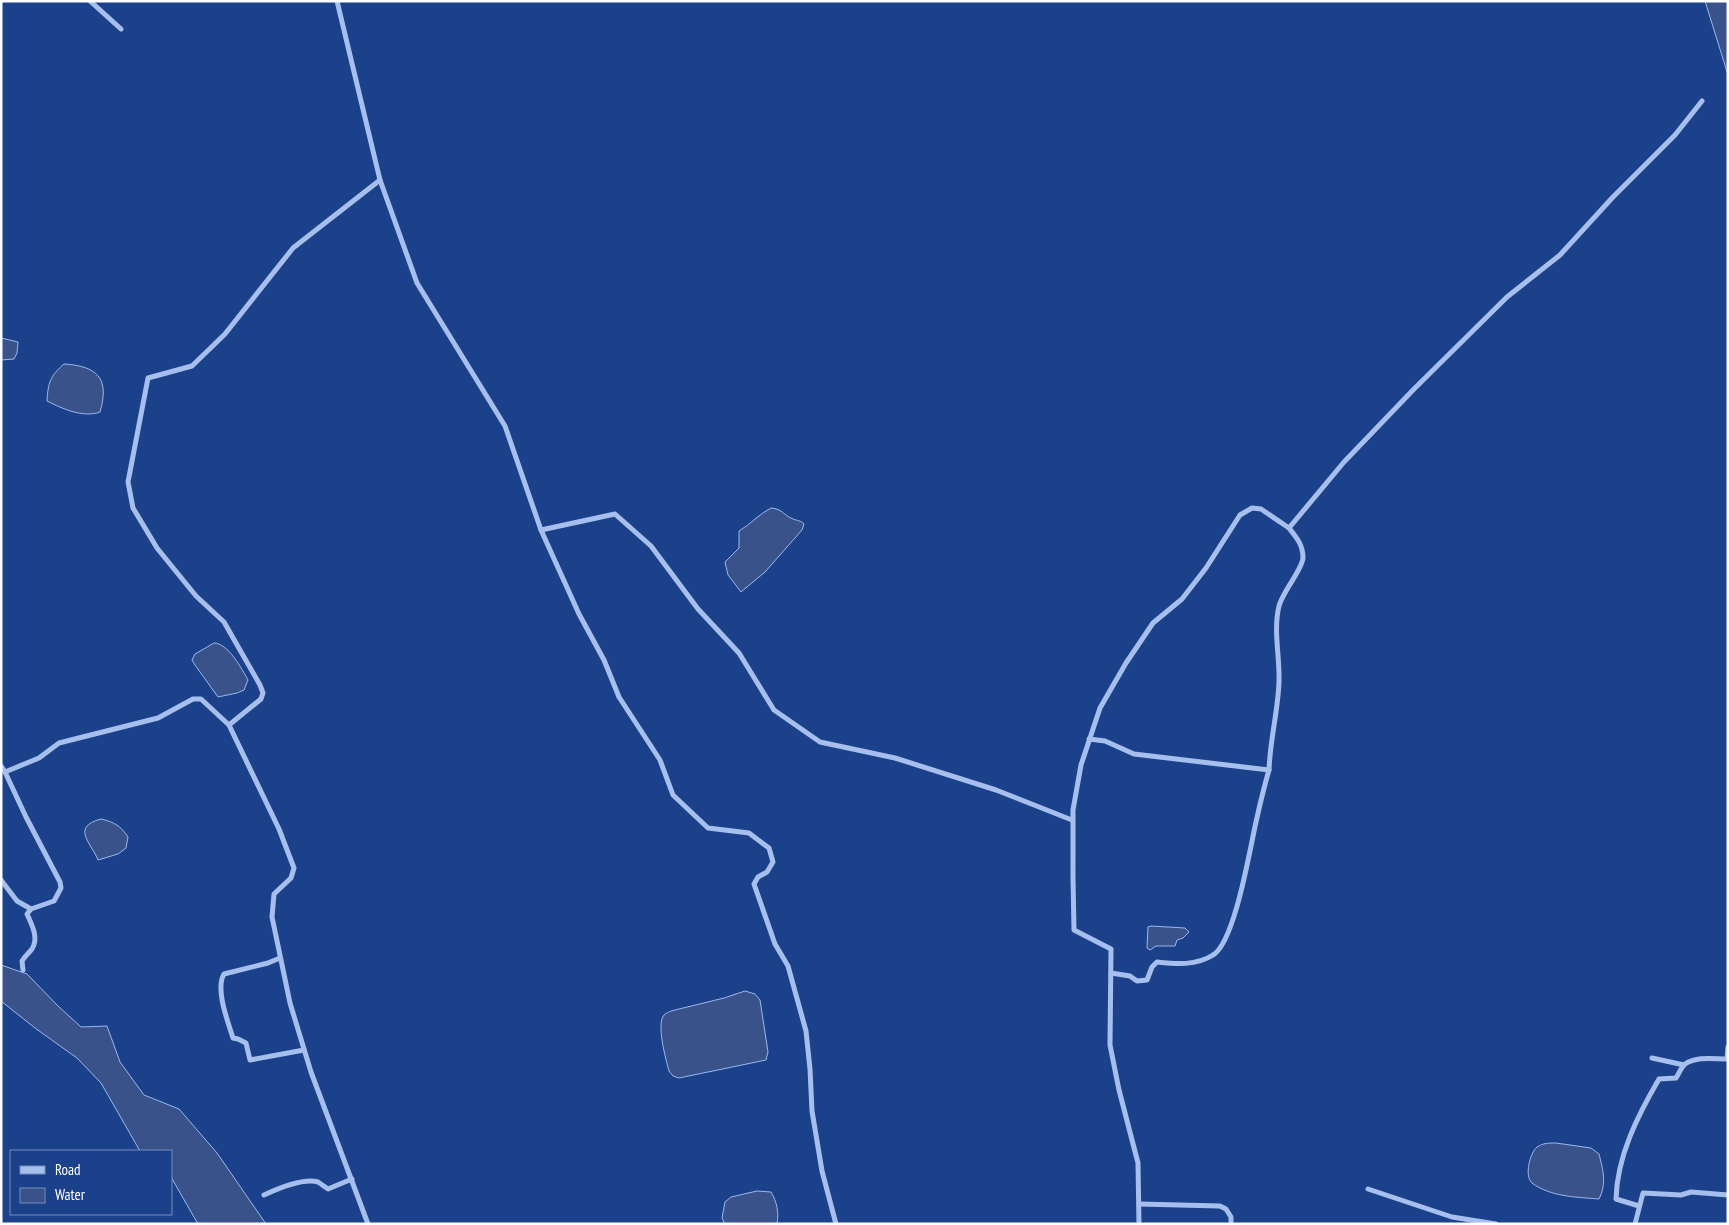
<svg xmlns="http://www.w3.org/2000/svg" width="1729" height="1225" font-family="'PT Sans Narrow',sans-serif">
	<style>
		.water { fill: #39538a; stroke: #9bb9ee }
		.lines { fill: none; stroke-linecap: round; stroke-linejoin: round }
		.minor { stroke: #a7bfed; stroke-width: 5 }
	</style>
	<rect width="100%" height="100%" fill="#1c418b"/>
	<!-- water -->
	<g class="water">
		<polygon points="1705,1 1728,1 1728,75"/>
		<polygon points="1,338 18,342 17,353 14,359 1,360"/>
		<path d="M64,364C97,366 110,378 100,412C83,418 63,409 47,401C48,383 50,376 64,364Z"/>
		<path d="M771,508C783,509 783,515 793,519C798,521 800,520 804,524L802,530L765,572L741,592L728,575L725,562L739,548V531C751,524 759,514 771,508Z"/>
		<path d="M214,643C228,643 242,669 248,680L244,690L237,693L218,697L195,665L192,660L195,654Z"/>
		<path d="M101,819C114,822 121,826 128,837L126,848L118,854L98,860C92,844 70,827 101,819Z"/>
		<polygon points="1151,926 1185,928 1189,932 1183,938 1177,940 1175,946 1156,946 1150,950 1147,948 1148,927"/>
		<polygon points="1,965 27,974 58,1006 81,1027 107,1026 120,1062 144,1095 179,1109 217,1153 266,1224 198,1224 171,1177 171,1151 140,1151 101,1083 77,1058 35,1028 1,1001"/>
		<path d="M745,991L755,994L760,1000L768,1052L766,1060L679,1078L673,1076L669,1071C666,1060 656,1024 664,1015C666,1013 669,1012 671,1011L724,998Z"/>
		<path d="M1556,1143L1591,1148L1599,1154C1603,1170 1607,1183 1599,1199C1576,1197 1551,1197 1532,1183C1524,1176 1530,1153 1537,1147C1543,1143 1549,1143 1556,1143Z"/>
		<path d="M757,1191L771,1192C777,1202 779,1212 777,1224H725L722,1218L725,1202L731,1197Z"/>
	</g>
	<g class="lines">
		<!-- minor -->
		<g class="minor">
			<polyline points="90,1 121,29"/>
			<polyline points="337,1 380,180 417,283 505,426 541,530 615,514 651,546 698,609 739,653 774,710 820,742 895,758 996,790 1072,820"/>
			<polyline points="541,530 579,614 604,660 619,697 660,760 673,795 708,828 749,833 769,848 773,862 767,872 758,877 754,884 775,944 788,966 806,1031 810,1069 812,1111 822,1171 836,1224"/>
			<polyline points="229,725 261,699 263,693 260,685 224,622 196,596 157,548 133,508 128,482 148,378 192,366 225,334 293,248 380,180"/>
			<path d="M1089,739L1105,741L1134,754L1269,770C1264,787 1260,804 1256,822C1250,848 1235,942 1213,955C1196,966 1176,964 1157,962L1152,967L1147,980L1137,981L1130,976L1111,973"/>
			<polyline points="1,766 5,772 39,758 59,743 158,718 193,699 201,699 229,725 279,829 294,868 291,878 274,894 272,917 290,1003 311,1072 368,1224"/>
			<path d="M1269,770C1270,740 1278,711 1279,682C1280,657 1273,631 1279,606C1283,591 1302,570 1303,558C1303,545 1297,538 1289,528"/>
			<path d="M5,772L26,817L60,882L61,888L54,901L31,909L27,914C32,925 39,938 32,949C29,953 25,956 22,961L23,970"/>
			<polyline points="1,880 17,901 31,909"/>
			<path d="M280,958L268,963L224,974C215,989 228,1022 233,1038L238,1039L246,1043L250,1060L304,1050"/>
			<polyline points="1652,1058 1684,1065"/>
			<polyline points="1368,1189 1452,1217 1496,1224"/>
			<path d="M264,1195C277,1189 304,1178 318,1182C321,1184 325,1187 328,1189L352,1179"/>
			<polyline points="1139,1204 1220,1206 1226,1209 1231,1217 1231,1224"/>
			<path d="M1639,1206L1616,1199C1617,1156 1638,1115 1659,1079L1676,1078C1679,1074 1681,1067 1685,1064C1697,1056 1714,1059 1727,1059L1728,1047"/>
			<polyline points="1139,1224 1138,1163 1119,1090 1110,1045 1111,949 1074,930 1073,878 1073,810 1081,765 1100,708 1126,663 1153,623 1182,599 1206,568 1240,515 1252,508 1261,509 1289,528 1344,462 1414,389 1507,297 1560,255 1613,197 1675,135 1702,101"/>
			<polyline points="1635,1224 1643,1193 1681,1195 1691,1192 1728,1195"/>
		</g>
	</g>
	<!-- border -->
	<rect width="1729" height="1225" fill="none" stroke="#ffffff" stroke-width="5"/>
	<!-- legend -->
	<rect x="10" y="1150" width="162" height="65" fill="#1c418b" stroke="#778db9"/>
	<rect x="20" y="1166" width="25" height="8" fill="#a7bfed" stroke="#778db9"/>
	<text x="55" y="1175" font-size="15" fill="#ffffff">Road</text>
	<rect x="20" y="1188" width="25" height="15" fill="#39538a" stroke="#778db9"/>
	<text x="55" y="1200" font-size="15" fill="#ffffff">Water</text>
</svg>
